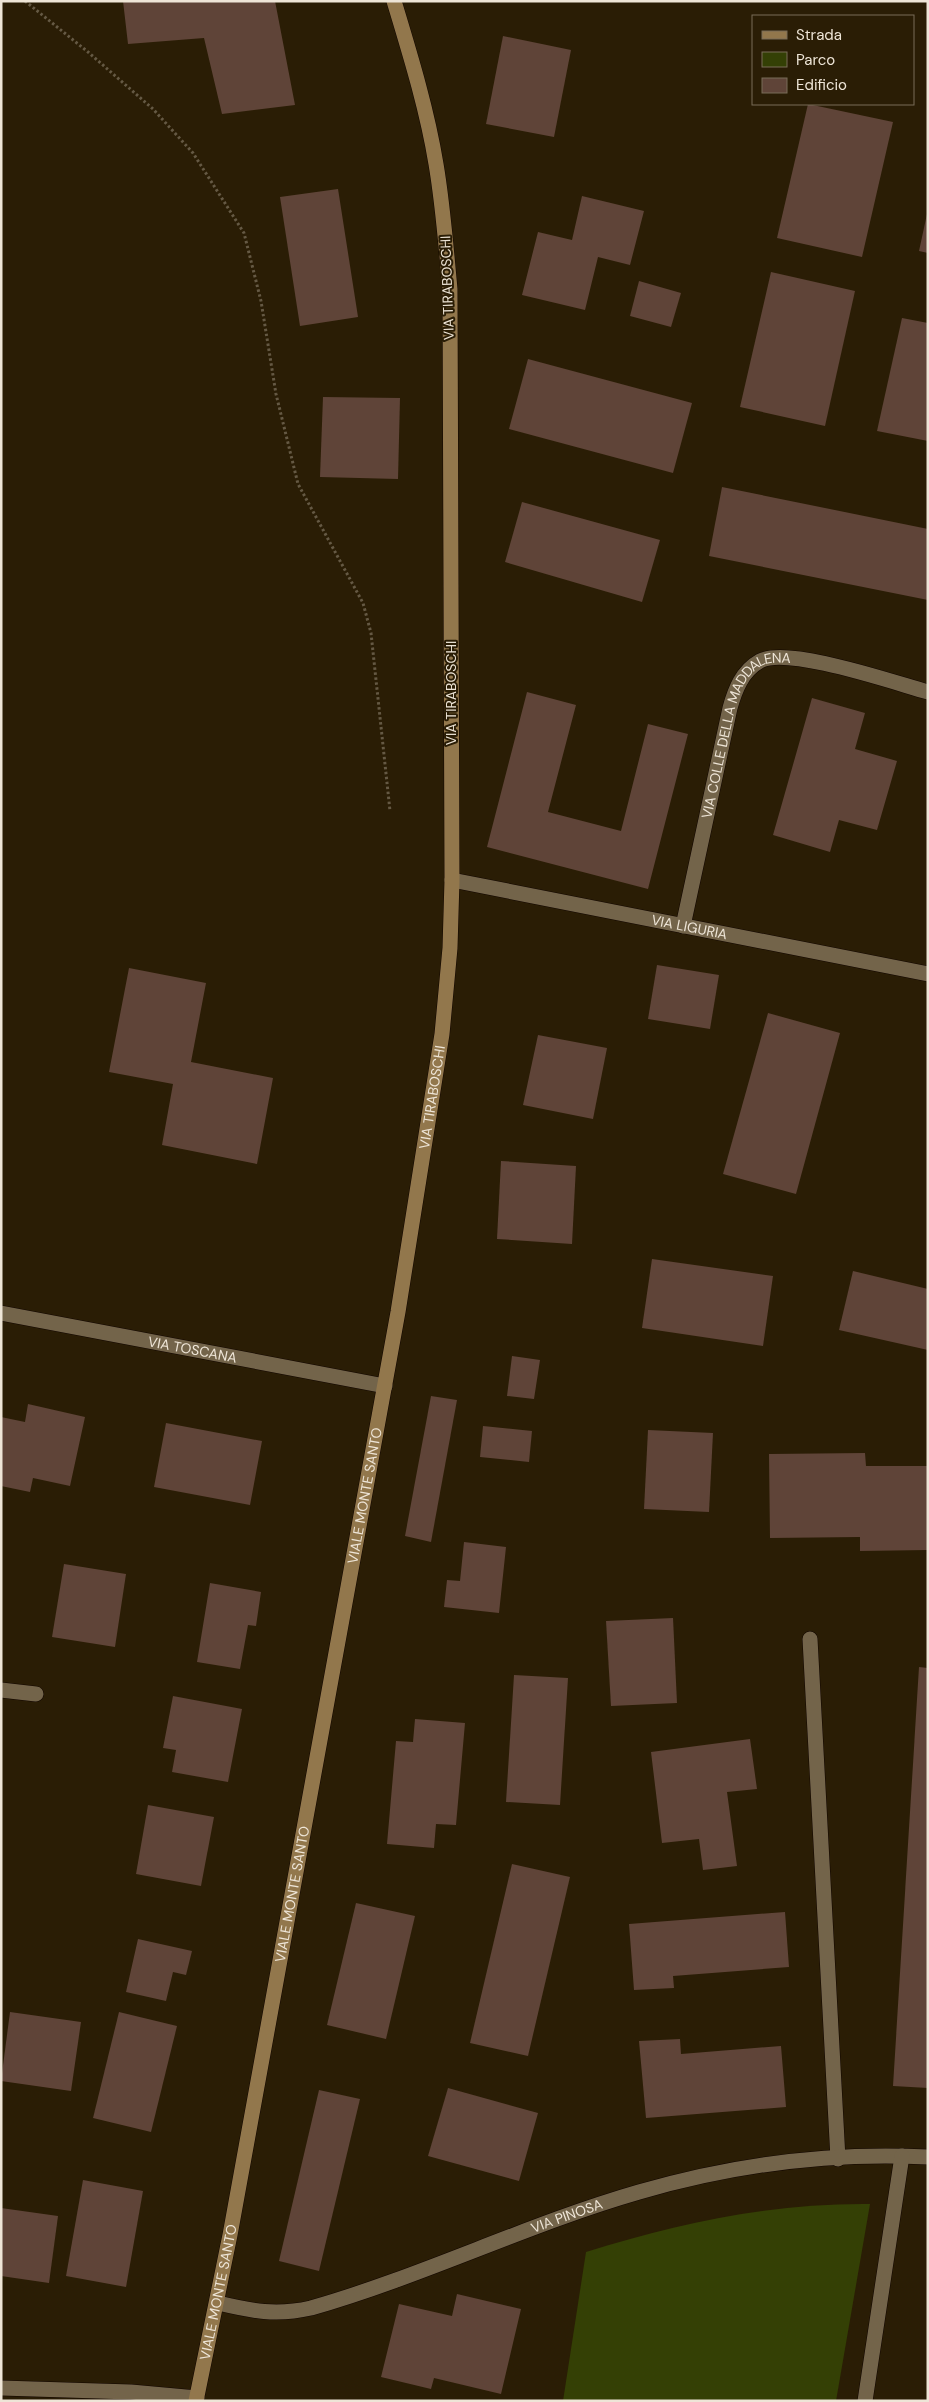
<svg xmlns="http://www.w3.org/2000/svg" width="929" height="2402" font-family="'DM Sans',sans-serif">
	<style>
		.green { fill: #344005 }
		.building { fill: #5f4438 }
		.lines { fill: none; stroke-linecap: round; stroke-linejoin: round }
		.street-casing { stroke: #120600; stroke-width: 16 }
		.secondary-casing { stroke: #120600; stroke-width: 16 }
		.path { stroke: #655944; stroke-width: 3; stroke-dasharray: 2.5 2.5; stroke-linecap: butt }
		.street { stroke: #73644a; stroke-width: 15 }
		.secondary { stroke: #92774c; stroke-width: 15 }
		.labels { text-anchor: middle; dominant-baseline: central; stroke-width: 4; stroke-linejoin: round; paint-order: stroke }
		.street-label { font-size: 14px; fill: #eee5d7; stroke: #2a1d05 }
	</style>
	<rect width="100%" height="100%" fill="#2a1d05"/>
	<!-- green -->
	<path class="green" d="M870,2204L836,2401H563L586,2252C679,2223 772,2203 870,2204Z"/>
	<!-- building -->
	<g class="building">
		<polygon points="123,1 275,1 295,105 222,114 204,38 128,44"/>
		<polygon points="503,36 571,50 554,137 486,124"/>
		<polygon points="808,104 893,122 862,257 777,238"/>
		<polygon points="338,189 358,317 300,326 280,197"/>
		<polygon points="582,196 644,211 630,265 598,257 585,310 522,295 538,232 572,240"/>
		<polygon points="927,214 928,214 928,253 919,251"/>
		<polygon points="771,272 855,291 825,426 740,407"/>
		<polygon points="639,281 681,293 671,327 630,316"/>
		<polygon points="902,318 928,323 928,441 877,431"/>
		<polygon points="528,359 692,403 673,473 509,429"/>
		<polygon points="323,397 400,398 398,479 320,477"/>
		<polygon points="722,487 928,529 928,600 709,556"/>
		<polygon points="522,502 660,540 642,602 505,562"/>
		<polygon points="527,692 576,705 548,812 621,831 648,724 688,734 648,889 487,847"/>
		<polygon points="812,698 865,713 855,749 897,761 877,830 839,820 830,852 773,835"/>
		<polygon points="657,965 719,975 710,1029 648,1019"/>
		<polygon points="129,968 206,983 191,1062 273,1078 257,1164 162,1145 173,1084 109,1072"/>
		<polygon points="768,1013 840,1033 796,1194 723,1174"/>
		<polygon points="538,1035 607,1048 593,1119 523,1105"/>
		<polygon points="501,1161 576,1166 572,1244 497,1239"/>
		<polygon points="652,1259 773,1276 763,1346 642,1328"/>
		<polygon points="853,1271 928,1289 928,1350 839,1330"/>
		<polygon points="512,1356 540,1360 534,1399 507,1396"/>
		<polygon points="431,1396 457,1400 431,1542 405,1536"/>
		<polygon points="28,1404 85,1417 70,1486 33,1478 30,1492 1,1486 1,1417 25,1422"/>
		<polygon points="166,1423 262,1441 250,1505 154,1487"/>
		<polygon points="483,1426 532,1431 529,1462 480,1457"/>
		<polygon points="648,1430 713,1433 709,1512 644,1509"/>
		<polygon points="865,1453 866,1466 928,1466 928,1550 860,1551 860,1537 770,1538 769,1454"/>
		<polygon points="464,1542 506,1547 499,1613 444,1607 447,1580 460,1581"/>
		<polygon points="64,1564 126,1574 115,1647 52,1637"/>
		<polygon points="210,1583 261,1592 256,1626 248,1625 240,1669 197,1662"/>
		<polygon points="673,1618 677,1703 611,1706 606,1621"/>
		<polygon points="919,1667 928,1668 928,2088 893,2086"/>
		<polygon points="514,1675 568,1678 560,1805 506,1802"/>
		<polygon points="173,1696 242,1709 228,1782 172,1772 176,1750 163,1748"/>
		<polygon points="415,1719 465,1723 456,1825 436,1824 434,1848 387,1844 396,1741 413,1742"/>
		<polygon points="750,1739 757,1789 727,1792 737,1866 703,1870 699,1839 662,1843 651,1752"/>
		<polygon points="148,1805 214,1817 201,1886 136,1874"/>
		<polygon points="512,1864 570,1877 528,2056 470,2043"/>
		<polygon points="356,1903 415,1916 386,2039 327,2025"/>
		<polygon points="785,1912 789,1967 673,1976 674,1988 634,1990 629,1924"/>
		<polygon points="138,1939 192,1951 186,1975 173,1972 166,2001 126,1992"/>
		<polygon points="10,2012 81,2022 71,2091 1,2081"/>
		<polygon points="119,2012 177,2026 151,2132 93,2118"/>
		<polygon points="680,2039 681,2054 781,2046 786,2107 646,2118 639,2041"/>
		<polygon points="448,2088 538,2113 519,2181 428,2156"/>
		<polygon points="319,2090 360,2099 319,2271 279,2261"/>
		<polygon points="83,2180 143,2191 126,2287 66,2276"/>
		<polygon points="1,2208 58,2216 49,2283 1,2276"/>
		<polygon points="457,2294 521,2309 501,2394 434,2378 431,2389 381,2377 399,2304 452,2316"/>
	</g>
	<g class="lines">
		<defs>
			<g id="street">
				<path id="s1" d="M452,880L928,974"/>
				<path id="s2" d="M683,926L730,708C735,690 742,671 760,661C788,646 895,683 928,692"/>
				<path id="s3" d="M1,1313L385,1386"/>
				<polyline points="810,1639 838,2159"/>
				<polyline points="1,1690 36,1694"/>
				<path id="s4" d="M218,2303C252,2311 276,2316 311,2308C423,2276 528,2224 639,2192C732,2165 831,2152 928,2157"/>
				<polyline points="1,2388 131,2392 197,2398"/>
				<polyline points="865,2401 902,2156"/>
			</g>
			<g id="secondary">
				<path id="s5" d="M196,2401L230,2235L398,1312L442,1034L450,948L452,880L450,289C446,247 443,205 436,164C427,109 410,54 394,1"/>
			</g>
		</defs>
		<!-- street casing -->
		<use href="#street" class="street-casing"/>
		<!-- secondary casing -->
		<use href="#secondary" class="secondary-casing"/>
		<!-- path -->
		<polyline class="path" points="25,1 88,52 153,109 193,153 244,233 261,301 276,394 298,484 363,603 371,633 390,811"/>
		<!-- street -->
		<use href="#street" class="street"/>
		<!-- secondary -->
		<use href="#secondary" class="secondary"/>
	</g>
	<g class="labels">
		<!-- street labels -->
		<g class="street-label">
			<text transform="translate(447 288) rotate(-92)">VIA TIRABOSCHI</text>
			<text transform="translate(451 693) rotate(-90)">VIA TIRABOSCHI</text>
			<text stroke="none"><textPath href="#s2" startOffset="211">VIA COLLE DELLA MADDALENA</textPath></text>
			<text stroke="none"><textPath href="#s1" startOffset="242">VIA LIGURIA</textPath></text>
			<text stroke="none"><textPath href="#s5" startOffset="1325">VIA TIRABOSCHI</textPath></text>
			<text stroke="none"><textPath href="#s3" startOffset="195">VIA TOSCANA</textPath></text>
			<text stroke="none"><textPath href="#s5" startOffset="921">VIALE MONTE SANTO</textPath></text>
			<text stroke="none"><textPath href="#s5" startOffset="516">VIALE MONTE SANTO</textPath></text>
			<text stroke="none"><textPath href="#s4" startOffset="366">VIA PINOSA</textPath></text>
			<text stroke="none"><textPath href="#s5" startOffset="111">VIALE MONTE SANTO</textPath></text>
		</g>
	</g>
	<!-- border -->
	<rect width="929" height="2402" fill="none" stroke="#eee5d7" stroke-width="5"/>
	<!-- legend -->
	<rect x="752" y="15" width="162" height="90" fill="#2a1d05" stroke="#786d59"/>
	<rect x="762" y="31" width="25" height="8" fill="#92774c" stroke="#786d59"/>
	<text x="796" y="40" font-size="15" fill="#eee5d7">Strada</text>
	<rect x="762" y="52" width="25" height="15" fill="#344005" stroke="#786d59"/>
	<text x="796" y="65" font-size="15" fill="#eee5d7">Parco</text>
	<rect x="762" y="78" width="25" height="15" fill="#5f4438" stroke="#786d59"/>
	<text x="796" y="90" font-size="15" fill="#eee5d7">Edificio</text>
</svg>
